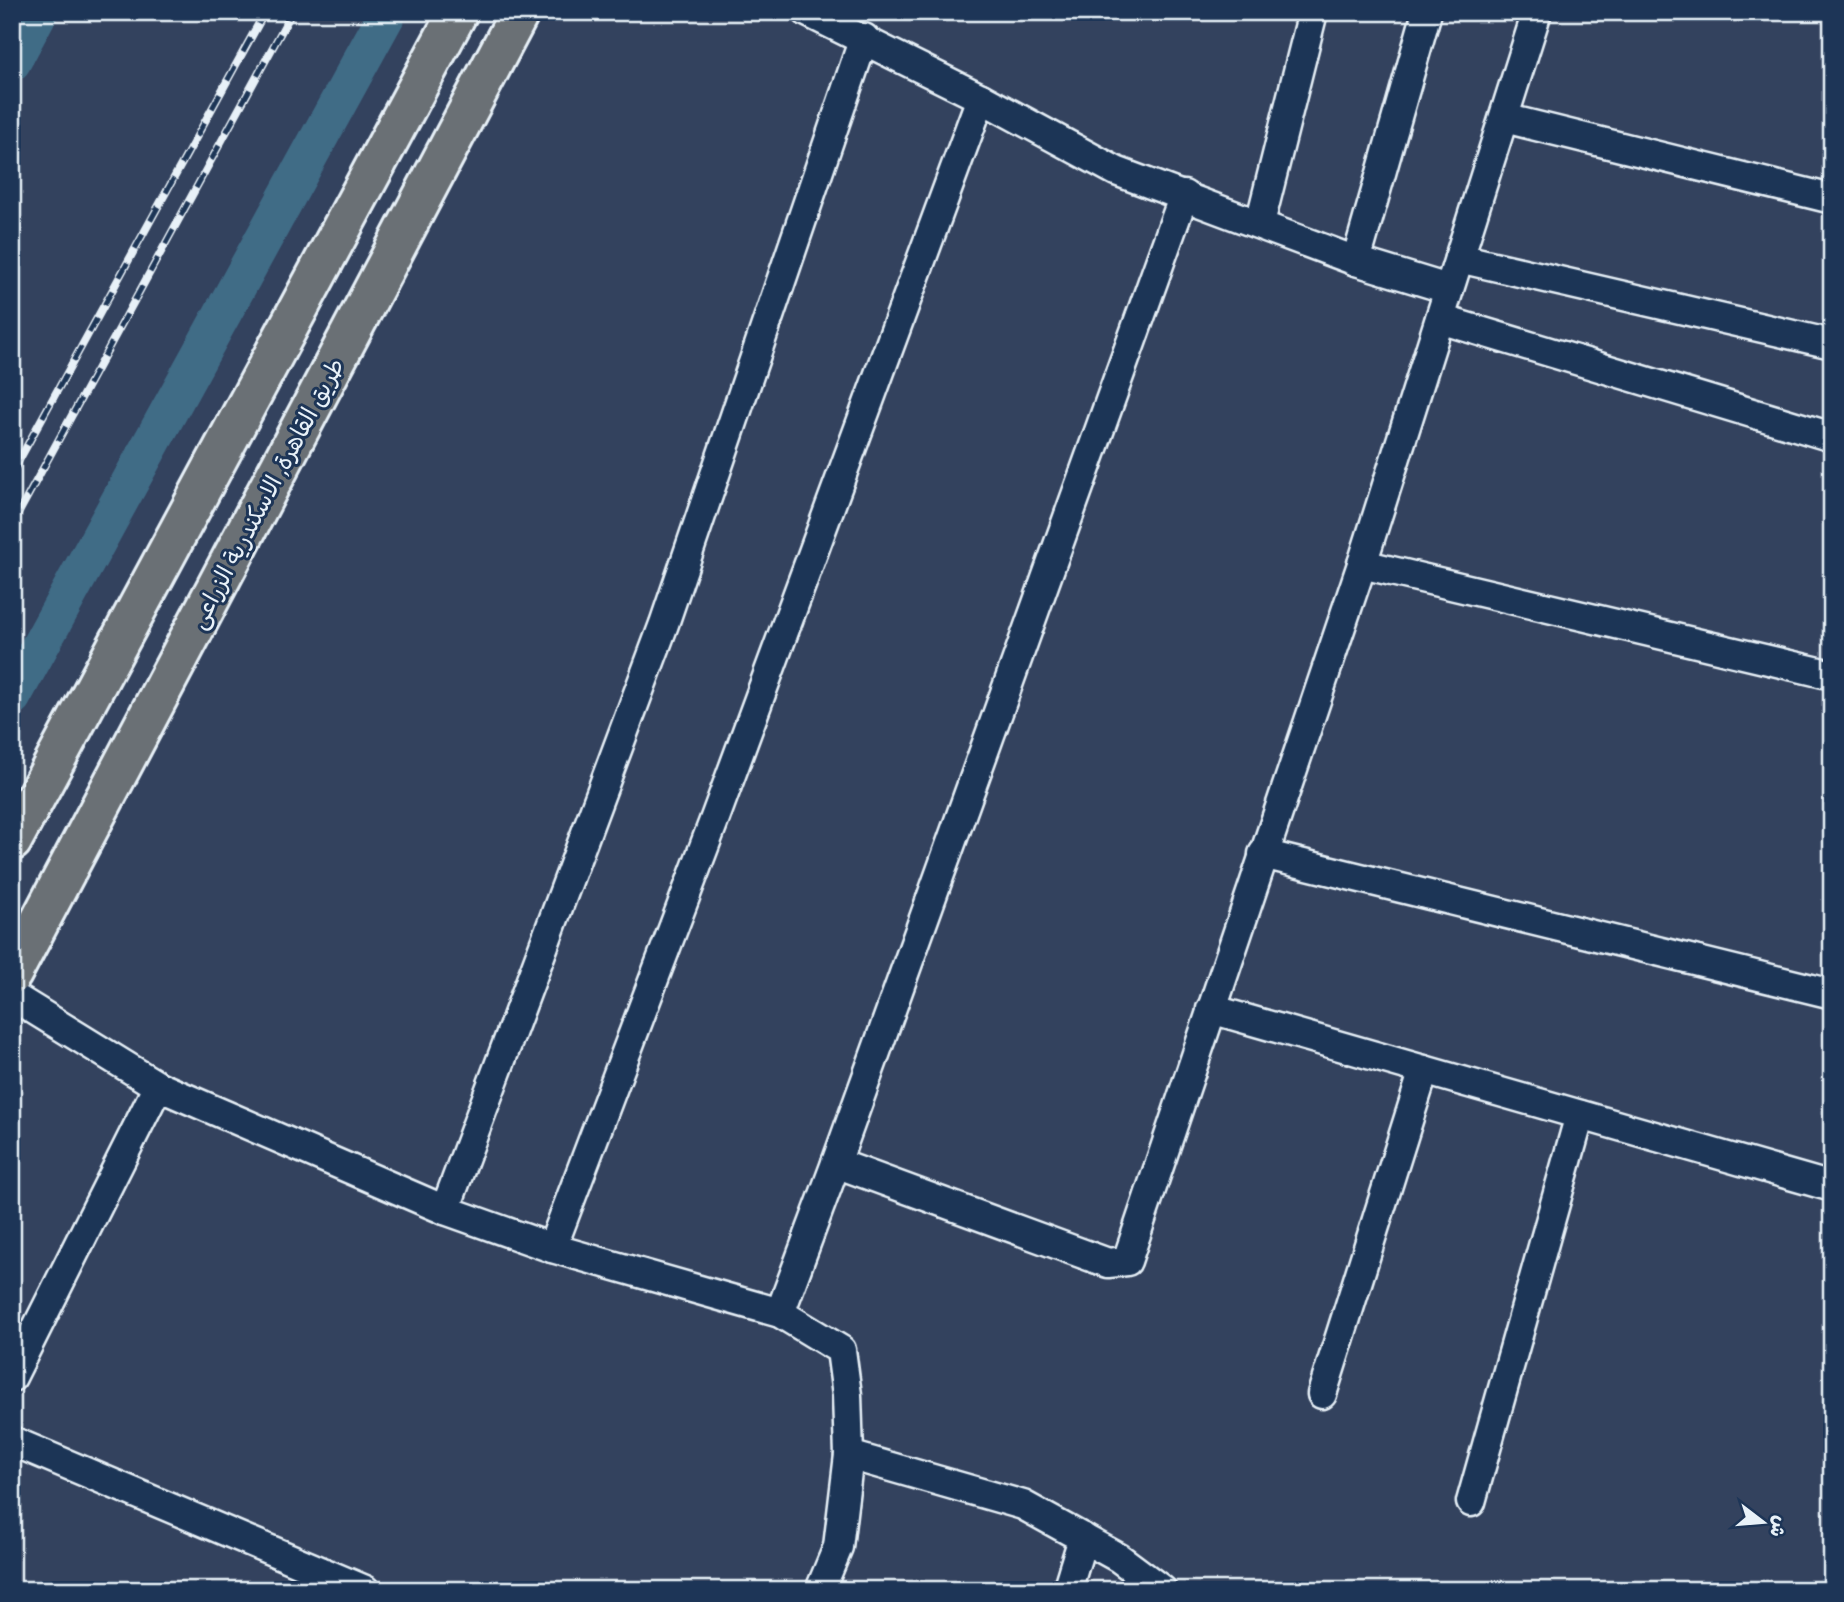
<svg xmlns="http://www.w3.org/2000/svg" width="1844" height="1602" font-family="Delius,'Playpen Sans Arabic',sans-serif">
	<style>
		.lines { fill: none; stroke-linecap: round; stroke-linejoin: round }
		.canal { stroke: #406c86; stroke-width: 38 }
		.street-casing { stroke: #e8f1f8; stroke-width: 33 }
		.highway-casing { stroke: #e8f1f8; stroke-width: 44 }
		.street { stroke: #1d3557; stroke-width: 28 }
		.highway { stroke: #6b7074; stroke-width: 38 }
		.rail-casing { stroke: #e8f1f8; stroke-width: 8 }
		.rail { stroke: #1d3557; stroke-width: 5; stroke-dasharray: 16; stroke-linecap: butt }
		.labels { text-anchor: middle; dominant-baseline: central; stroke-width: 6; stroke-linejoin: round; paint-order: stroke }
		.street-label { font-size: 24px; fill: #e8f1f8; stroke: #1d3557 }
	</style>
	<rect width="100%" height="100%" fill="#33425e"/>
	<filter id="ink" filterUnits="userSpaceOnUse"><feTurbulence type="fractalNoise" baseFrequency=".0143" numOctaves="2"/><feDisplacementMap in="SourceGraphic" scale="14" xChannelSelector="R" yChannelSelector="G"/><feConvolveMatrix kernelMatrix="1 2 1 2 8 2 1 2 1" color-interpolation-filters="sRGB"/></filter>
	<g filter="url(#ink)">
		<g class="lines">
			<!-- canal -->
			<g class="canal">
				<polyline points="12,62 39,12"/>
				<polyline points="12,697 388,12"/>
			</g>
			<defs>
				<g id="street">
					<polyline points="807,12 981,98 1116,171 1356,261 1448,289"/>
					<polyline points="1504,118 1832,199"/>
					<polyline points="1260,223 1313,12"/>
					<polyline points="1459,258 1832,344"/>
					<polyline points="1356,261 1427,12"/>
					<polyline points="1440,319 1832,437"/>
					<polyline points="1362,564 1832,675"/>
					<polyline points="1263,854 1832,994"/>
					<polyline points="12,996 158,1086 445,1210 552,1248 780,1313 841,1350 847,1395 849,1455 838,1547 820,1590"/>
					<polyline points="1211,1009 1832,1187"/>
					<polyline points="836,1163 1108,1263 1127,1261 1362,564 1537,12"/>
					<polyline points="445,1210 664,624 864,38"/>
					<polyline points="552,1248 715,818 981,98"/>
					<polyline points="780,1313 836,1163 1184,195"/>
					<polyline points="12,1377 158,1086"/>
					<polyline points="1322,1394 1424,1070"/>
					<polyline points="12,1441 365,1590"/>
					<polyline points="849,1455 1023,1505 1119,1558 1162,1590"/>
					<polyline points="1471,1502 1580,1115"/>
					<polyline points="1067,1590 1083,1538"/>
				</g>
				<g id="highway">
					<polyline points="12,841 458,12"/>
					<polyline points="12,974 520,12"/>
				</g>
			</defs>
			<!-- street casing -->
			<use href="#street" class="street-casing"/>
			<!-- highway casing -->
			<use href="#highway" class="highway-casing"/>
			<!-- street -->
			<use href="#street" class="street"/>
			<!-- highway -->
			<use href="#highway" class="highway"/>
			<defs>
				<g id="rail">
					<polyline points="12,473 265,12"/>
					<polyline points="12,525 292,12"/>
				</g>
			</defs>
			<!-- rail casing -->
			<use href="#rail" class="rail-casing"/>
			<!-- rail -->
			<use href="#rail" class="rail"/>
		</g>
	</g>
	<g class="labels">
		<!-- street labels -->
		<g class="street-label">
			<text transform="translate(266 493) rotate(-62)">طريق القاهرة, الاسكندرية الزراعى</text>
		</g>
	</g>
	<!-- margin -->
	<rect width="1844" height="1602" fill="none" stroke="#1d3557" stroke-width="42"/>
	<rect x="21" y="21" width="1802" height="1560" fill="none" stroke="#e8f1f8" stroke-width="2.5" filter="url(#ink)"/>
	<!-- north arrow -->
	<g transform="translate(1763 1522) rotate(106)" stroke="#1d3557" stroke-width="5" paint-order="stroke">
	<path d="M0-5L12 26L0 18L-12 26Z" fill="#e8f1f8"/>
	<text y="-10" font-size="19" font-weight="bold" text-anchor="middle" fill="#e8f1f8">ش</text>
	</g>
</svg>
